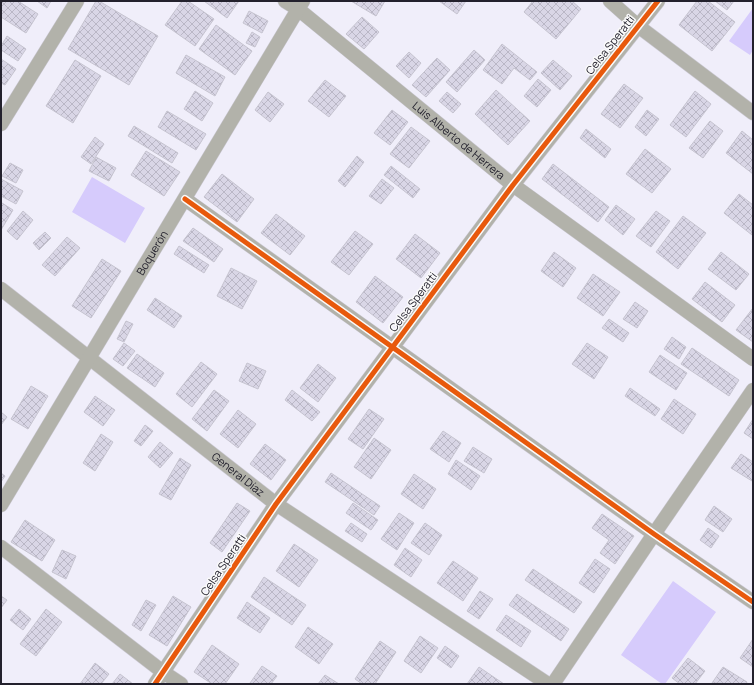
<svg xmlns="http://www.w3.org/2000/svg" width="754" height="685" font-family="Manrope,sans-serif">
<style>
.pitch{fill:#d6cbfc}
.building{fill:url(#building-cross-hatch);stroke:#c6c4d0}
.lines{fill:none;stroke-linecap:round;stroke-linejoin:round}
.minor-casing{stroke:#cccad4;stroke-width:15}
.minor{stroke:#b2b2aa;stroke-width:14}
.cycleway-casing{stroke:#fafafa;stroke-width:8}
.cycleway{stroke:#e8590c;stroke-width:5}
.labels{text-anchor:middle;stroke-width:3;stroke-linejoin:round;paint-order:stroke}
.street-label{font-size:11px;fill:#23212d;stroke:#fafafa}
</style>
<defs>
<pattern id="building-cross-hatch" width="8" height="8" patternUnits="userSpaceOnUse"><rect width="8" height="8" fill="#d9d6e6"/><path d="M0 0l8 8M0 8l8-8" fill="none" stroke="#bab7c6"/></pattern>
</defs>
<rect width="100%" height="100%" fill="#f0eefa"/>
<path class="pitch" d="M753 8V50L750 55 729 41Z
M92 177 145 208 125 243 72 212Z
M673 581 716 612 665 684H662L621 655Z"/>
<path class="building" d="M1 1H18L38 14 26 33 1 17Z
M37 1H51L47 8Z
M96 1H99L158 36 129 85 68 49Z
M182 1H188L214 19 195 46 165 25Z
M204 1H239L227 18Z
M351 1H385L376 16Z
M439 1H466L457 14Z
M533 1H572L581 9 556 39 524 12Z
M697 1H708L735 22 712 51 679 25Z
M715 1H734L727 10Z
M249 11 268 21 262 33 243 23Z
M362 17 379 32 364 49 346 34Z
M216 25 252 51 235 75 199 49Z
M252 32 260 37 255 47 246 43Z
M7 36 26 49 18 61 1 50V46Z
M502 44 537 72 530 80 514 68 502 84 483 70Z
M474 50 485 60 457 92 446 82Z
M409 52 421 63 409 78 396 66Z
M186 55 225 77 215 96 176 73Z
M437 58 450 70 426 97 412 85Z
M1 59 16 69 5 85 1 83Z
M75 60 101 76 73 123 46 106Z
M553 60 572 76 560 90 541 73Z
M538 79 551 90 537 107 524 96Z
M325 80 346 96 329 117 308 101Z
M624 84 643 98 620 128 601 114Z
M496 90 530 121 508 145 475 114Z
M195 91 213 103 202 121 184 109Z
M695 91 711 104 686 137 670 125Z
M268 92 284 104 270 122 255 110Z
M447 92 461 104 453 113 439 101Z
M392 110 408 122 390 145 374 133Z
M647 110 659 119 646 136 635 127Z
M167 111 206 134 196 150 158 127Z
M710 121 723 131 703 158 689 148Z
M134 126 178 153 172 163 128 136Z
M411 127 430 141 409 168 390 154Z
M586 129 611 149 605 158 580 138Z
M742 131 753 140V174L726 153Z
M95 137 104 144 91 164 81 157Z
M645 149 671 169 652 193 626 174Z
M146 151 180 172 164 196 131 175Z
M357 156 364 162 345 187 338 181Z
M96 157 116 168 109 181 89 171Z
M10 163 23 170 16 183 2 176Z
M553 164 609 207 598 222 542 179Z
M391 166 420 189 413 198 384 175Z
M222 174 254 199 237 222 204 197Z
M1 179 23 191 16 204 1 196Z
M382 179 394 188 381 204 369 196Z
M739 194 753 205 752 235 724 213Z
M2 203 13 210 1 230V204Z
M616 205 635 219 623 235 605 220Z
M23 211 33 220 17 240 7 231Z
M656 211 670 221 651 247 636 236Z
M276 214 305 236 290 255 261 233Z
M683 216 706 233 678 269 656 252Z
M193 228 223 249 214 262 183 241Z
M355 231 373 244 349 275 331 262Z
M45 232 51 238 39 250 33 243Z
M415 234 440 253 421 278 396 259Z
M67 237 80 248 55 276 42 265Z
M179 246 209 265 204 273 174 254Z
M554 252 576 268 563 287 541 271Z
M721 252 749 274 736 290 708 269Z
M102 259 121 271 91 318 72 306Z
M231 268 257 281 242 309 217 296Z
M593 274 620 292 603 316 577 298Z
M375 276 403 297 383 323 356 302Z
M705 282 735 305 722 322 692 299Z
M155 298 182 316 174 328 147 310Z
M635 302 648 311 637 328 623 319Z
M753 308V342L736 330Z
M609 319 629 333 623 342 602 328Z
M126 321 133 324 124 342 117 339Z
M672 337 686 347 679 359 664 349Z
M124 343 135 351 123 366 113 359Z
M587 343 608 357 594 379 572 364Z
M692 348 739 380 729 396 681 364Z
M137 354 164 373 155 387 127 368Z
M660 355 687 373 676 390 649 372Z
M201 362 217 374 192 407 176 394Z
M247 363 266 371 258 389 239 381Z
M318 364 336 378 318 402 300 388Z
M31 386 48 396 28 429 11 419Z
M630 388 660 409 655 416 625 396Z
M214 390 229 401 207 431 192 419Z
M292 390 320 412 312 421 285 400Z
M95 396 115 410 103 426 84 412Z
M674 399 696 414 683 434 661 419Z
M369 409 384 419 363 449 348 439Z
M238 410 256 424 238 448 220 434Z
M1 412 7 417 1 425Z
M753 419V439L744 433Z
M145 425 153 431 141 446 134 441Z
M443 431 461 443 449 462 430 449Z
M101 434 113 442 95 471 83 463Z
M374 438 391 450 371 479 354 467Z
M160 442 173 453 160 468 148 457Z
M265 444 286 460 271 480 250 464Z
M473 447 492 459 484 473 464 461Z
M741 454 753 462V479L752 481 731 468Z
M180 458 191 465 171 500 159 494Z
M456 460 480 476 471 490 448 474Z
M1 473 5 476 1 482Z
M331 473 380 506 374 515 325 482Z
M414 474 436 489 423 509 401 494Z
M237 503 250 511 222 552 210 543Z
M353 503 378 520 371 530 346 513Z
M714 506 732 519 723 532 705 520Z
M399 513 414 523 397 550 381 539Z
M602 514 634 536 615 564 600 553 609 540 592 528Z
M25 520 55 540 42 561 11 542Z
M351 523 367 534 362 542 345 531Z
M425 523 442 535 429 555 411 543Z
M708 528 719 536 711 548 700 540Z
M294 544 318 560 299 587 276 571Z
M405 548 422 560 411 577 394 565Z
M62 550 76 556 66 579 52 572Z
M595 559 610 569 594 593 579 583Z
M453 561 478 578 463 601 437 583Z
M533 569 582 602 574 613 525 580Z
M264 577 306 605 292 625 251 597Z
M480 591 493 599 479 619 467 611Z
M517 594 569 629 561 641 509 605Z
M1 596 7 600 1 608Z
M173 596 191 607 167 646 149 635Z
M146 600 156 605 141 631 132 625Z
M247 602 270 618 260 633 237 618Z
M19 609 31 619 23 630 10 620Z
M46 609 62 622 36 656 20 644Z
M506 615 531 631 521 647 496 630Z
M308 627 333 644 319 664 295 647Z
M420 636 438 648 421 673 404 661Z
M753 639V667L740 658Z
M380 641 396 652 375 684H362L355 679Z
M212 645 239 664 225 684H212L194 672Z
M445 646 459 656 451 668 437 658Z
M688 658 705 671 695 684H680L672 678Z
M95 663 109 674 101 684H80Z
M262 666 277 676 271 684H251L250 683Z
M479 667 504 684H467Z
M723 667 747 682 746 684 712 683Z
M120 674 133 684H112Z
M325 675 339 684H318Z"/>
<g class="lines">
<g class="minor-casing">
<g id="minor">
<path id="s1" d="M285 1 298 9 513 185 753 359"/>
<path d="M610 1 638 26 753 113"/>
<path d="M1 124 77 1"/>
<path d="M185 199 654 534 753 602"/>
<path id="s2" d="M1 289 276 504 548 684"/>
<path id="s3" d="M1 505 303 1"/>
<path d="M1 547 163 672 181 684"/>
<path d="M155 684 276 504 513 185 658 1"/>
<path d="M553 684 654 534 753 390"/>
</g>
</g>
<use href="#minor" class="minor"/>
<g class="cycleway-casing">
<path id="cycleway" d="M185 199 654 534 753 602
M155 684 276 504 513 185 658 1"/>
</g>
<use href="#cycleway" class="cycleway"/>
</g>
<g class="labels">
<g class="street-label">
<text transform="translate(610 45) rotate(-52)" y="4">Celsa Speratti</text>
<text dy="4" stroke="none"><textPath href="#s1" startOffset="223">Luis Alberto de Herrera</textPath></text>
<text dy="4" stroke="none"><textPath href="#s3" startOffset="294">Boquerón</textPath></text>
<text transform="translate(413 302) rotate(-53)" y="4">Celsa Speratti</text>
<text dy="4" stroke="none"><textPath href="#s2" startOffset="301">General Díaz</textPath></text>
<text transform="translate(223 565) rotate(-56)" y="4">Celsa Speratti</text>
</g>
</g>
<rect width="754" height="685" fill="none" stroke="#23212d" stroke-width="4"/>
</svg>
